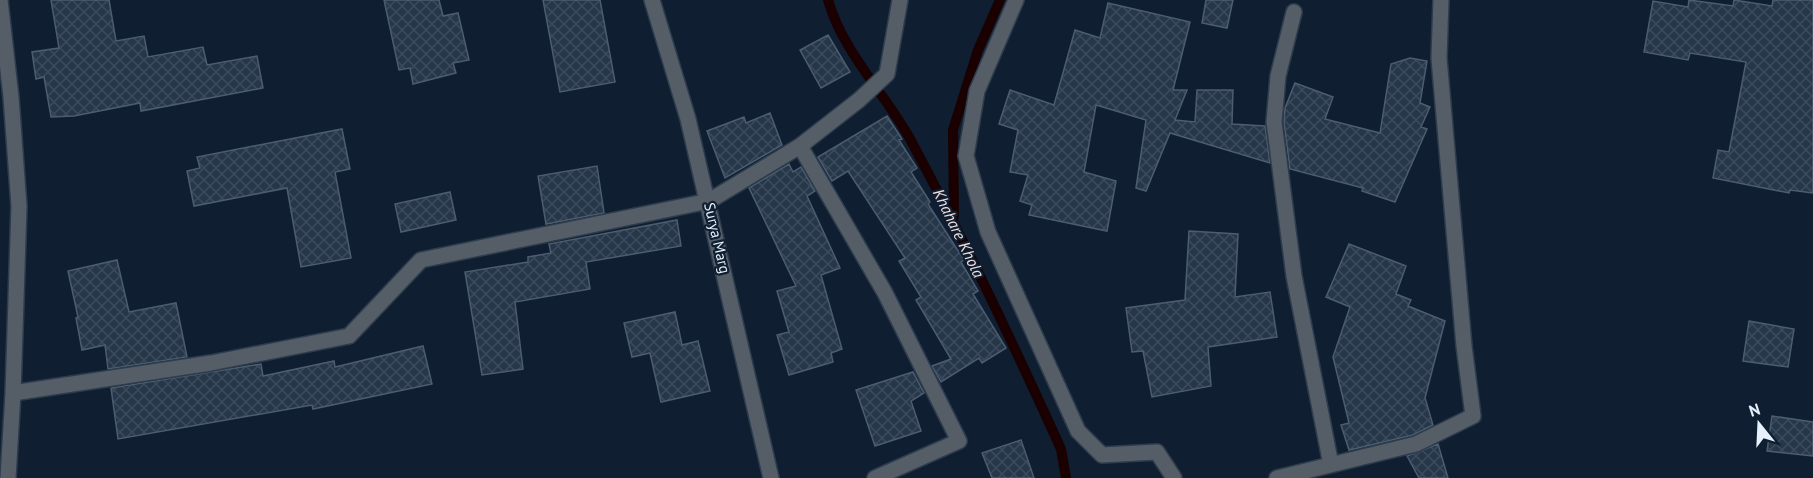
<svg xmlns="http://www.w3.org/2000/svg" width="1813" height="478" font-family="'PT Sans',sans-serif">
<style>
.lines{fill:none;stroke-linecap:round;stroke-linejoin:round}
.stream{stroke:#1a0000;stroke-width:10}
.building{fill:url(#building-cross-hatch);stroke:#4c5d72;stroke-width:1.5}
.street-casing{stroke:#2d3c4d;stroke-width:18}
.street{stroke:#555d67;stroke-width:15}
.labels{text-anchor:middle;stroke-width:4.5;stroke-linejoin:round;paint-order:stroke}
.street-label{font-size:15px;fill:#e7f1fd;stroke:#0f1e30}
.water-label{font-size:16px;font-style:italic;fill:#f3dfde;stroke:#0f1e30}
</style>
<defs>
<pattern id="building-cross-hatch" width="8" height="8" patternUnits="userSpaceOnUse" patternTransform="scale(1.5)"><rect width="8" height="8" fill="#27374a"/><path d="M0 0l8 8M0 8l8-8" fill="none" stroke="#3c4b5c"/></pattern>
</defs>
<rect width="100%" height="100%" fill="#0f1e30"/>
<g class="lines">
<path class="stream" d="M828 0C843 52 883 91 909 137 964 239 1013 343 1061 449L1066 478
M954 216 953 130 978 50 1000 0"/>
</g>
<path class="building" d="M51 0H109L116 41 144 36 148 57 203 47 207 65 257 56 263 88 141 111 140 103 74 116 51 117 44 77 36 79 32 52 59 48Z
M384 0H439L443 16 458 13 469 60 453 63 456 73 413 84 410 68 399 70Z
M543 0H600L615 82 560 92Z
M1206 0H1233L1227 28 1202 23Z
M1689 0 1733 6 1734 0 1772 6 1773 0H1813V193L1790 190 1789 193 1713 178 1718 150 1729 152 1746 62 1690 53 1688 60 1644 52 1653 1 1688 7Z
M1108 3 1190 22 1173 90H1187L1175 120 1195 122 1197 90H1233L1232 124 1265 126 1270 163 1170 133 1146 191 1136 188 1146 120 1096 105 1084 172 1116 181 1107 231 1029 215 1032 205 1020 201 1028 175 1010 172 1018 130 999 124 1010 90 1054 105 1075 30 1100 38Z
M828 35 850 72 821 88 800 50Z
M1410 58 1427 61 1420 103 1430 107 1421 127 1427 129 1395 202 1362 191 1363 188 1290 169 1284 122 1285 108 1295 83 1333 97 1325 119 1380 133 1391 64Z
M770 113 782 145 725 178 707 131 744 117 746 123Z
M887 116 902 139 899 140 917 168 911 172 930 202 928 204 964 260 961 262 978 291 973 294 1006 348 982 363 979 358 941 382 932 366 951 359 916 300 921 297 899 261 905 258 848 171 832 181 818 157Z
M342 129 350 169 335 172 351 258 301 267 287 188 194 206 187 171 200 168 197 157Z
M789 164 793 172 801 167 815 191 807 196 840 268 821 275 842 349 831 353 833 362 789 375 777 335 789 332 777 291 796 286 749 188Z
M597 166 604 213 546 224 538 176Z
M450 192 456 220 401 232 395 204Z
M677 220 681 246 586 262 590 289 515 302 523 369 482 375 465 272 528 262V257L551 253 549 244Z
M1189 231 1238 234 1235 297 1270 292 1277 337 1208 347 1211 386 1152 397 1143 351 1132 352 1126 308 1185 300Z
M1349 244 1406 266 1396 294 1411 300 1408 306 1445 321 1425 398 1433 425 1413 435 1349 450 1341 425 1349 423 1333 357 1350 307 1326 297Z
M117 260 129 312 176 303 187 357 108 369 105 345 82 350 76 318 78 317 68 271Z
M675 312 682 345 698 341 710 391 661 402 650 353 632 357 624 323Z
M1749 321 1794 329 1788 367 1743 361Z
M423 346 432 384 313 409 312 405 118 439 111 388 261 364 263 376 334 361 335 367Z
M913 372 924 393 911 401 921 431 875 446 856 390Z
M1772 416 1813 422V456L1767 451Z
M1021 440 1034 478H992L982 453Z
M1438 444 1448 478H1419L1407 456Z"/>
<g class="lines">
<g class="street-casing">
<path id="street" d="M0 0 11 97 19 206 13 393 8 478
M652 0 688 119 771 478
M1016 0 977 91 966 156 988 232 1078 431 1102 455 1157 452 1174 478
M1294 12 1278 76 1274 122 1294 276 1331 465
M800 146 885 293 959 441 875 478
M13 393 211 363 349 336 421 260 709 201 800 146 859 100 887 74 900 0
M1277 478 1416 444 1473 416 1464 346 1439 58 1441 0"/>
</g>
<use href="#street" class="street"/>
</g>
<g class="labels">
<g class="street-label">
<text transform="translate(717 238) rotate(77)" y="5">Surya Marg</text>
</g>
<g class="water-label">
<text transform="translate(959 233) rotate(64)" y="6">Khahare Khola</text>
</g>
</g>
<g transform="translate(1759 424) rotate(342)" stroke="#0f1e30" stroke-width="4.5" paint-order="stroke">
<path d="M0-4.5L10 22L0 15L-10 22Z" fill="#e7f1fd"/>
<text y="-9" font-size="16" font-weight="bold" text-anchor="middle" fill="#e7f1fd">N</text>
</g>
</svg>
